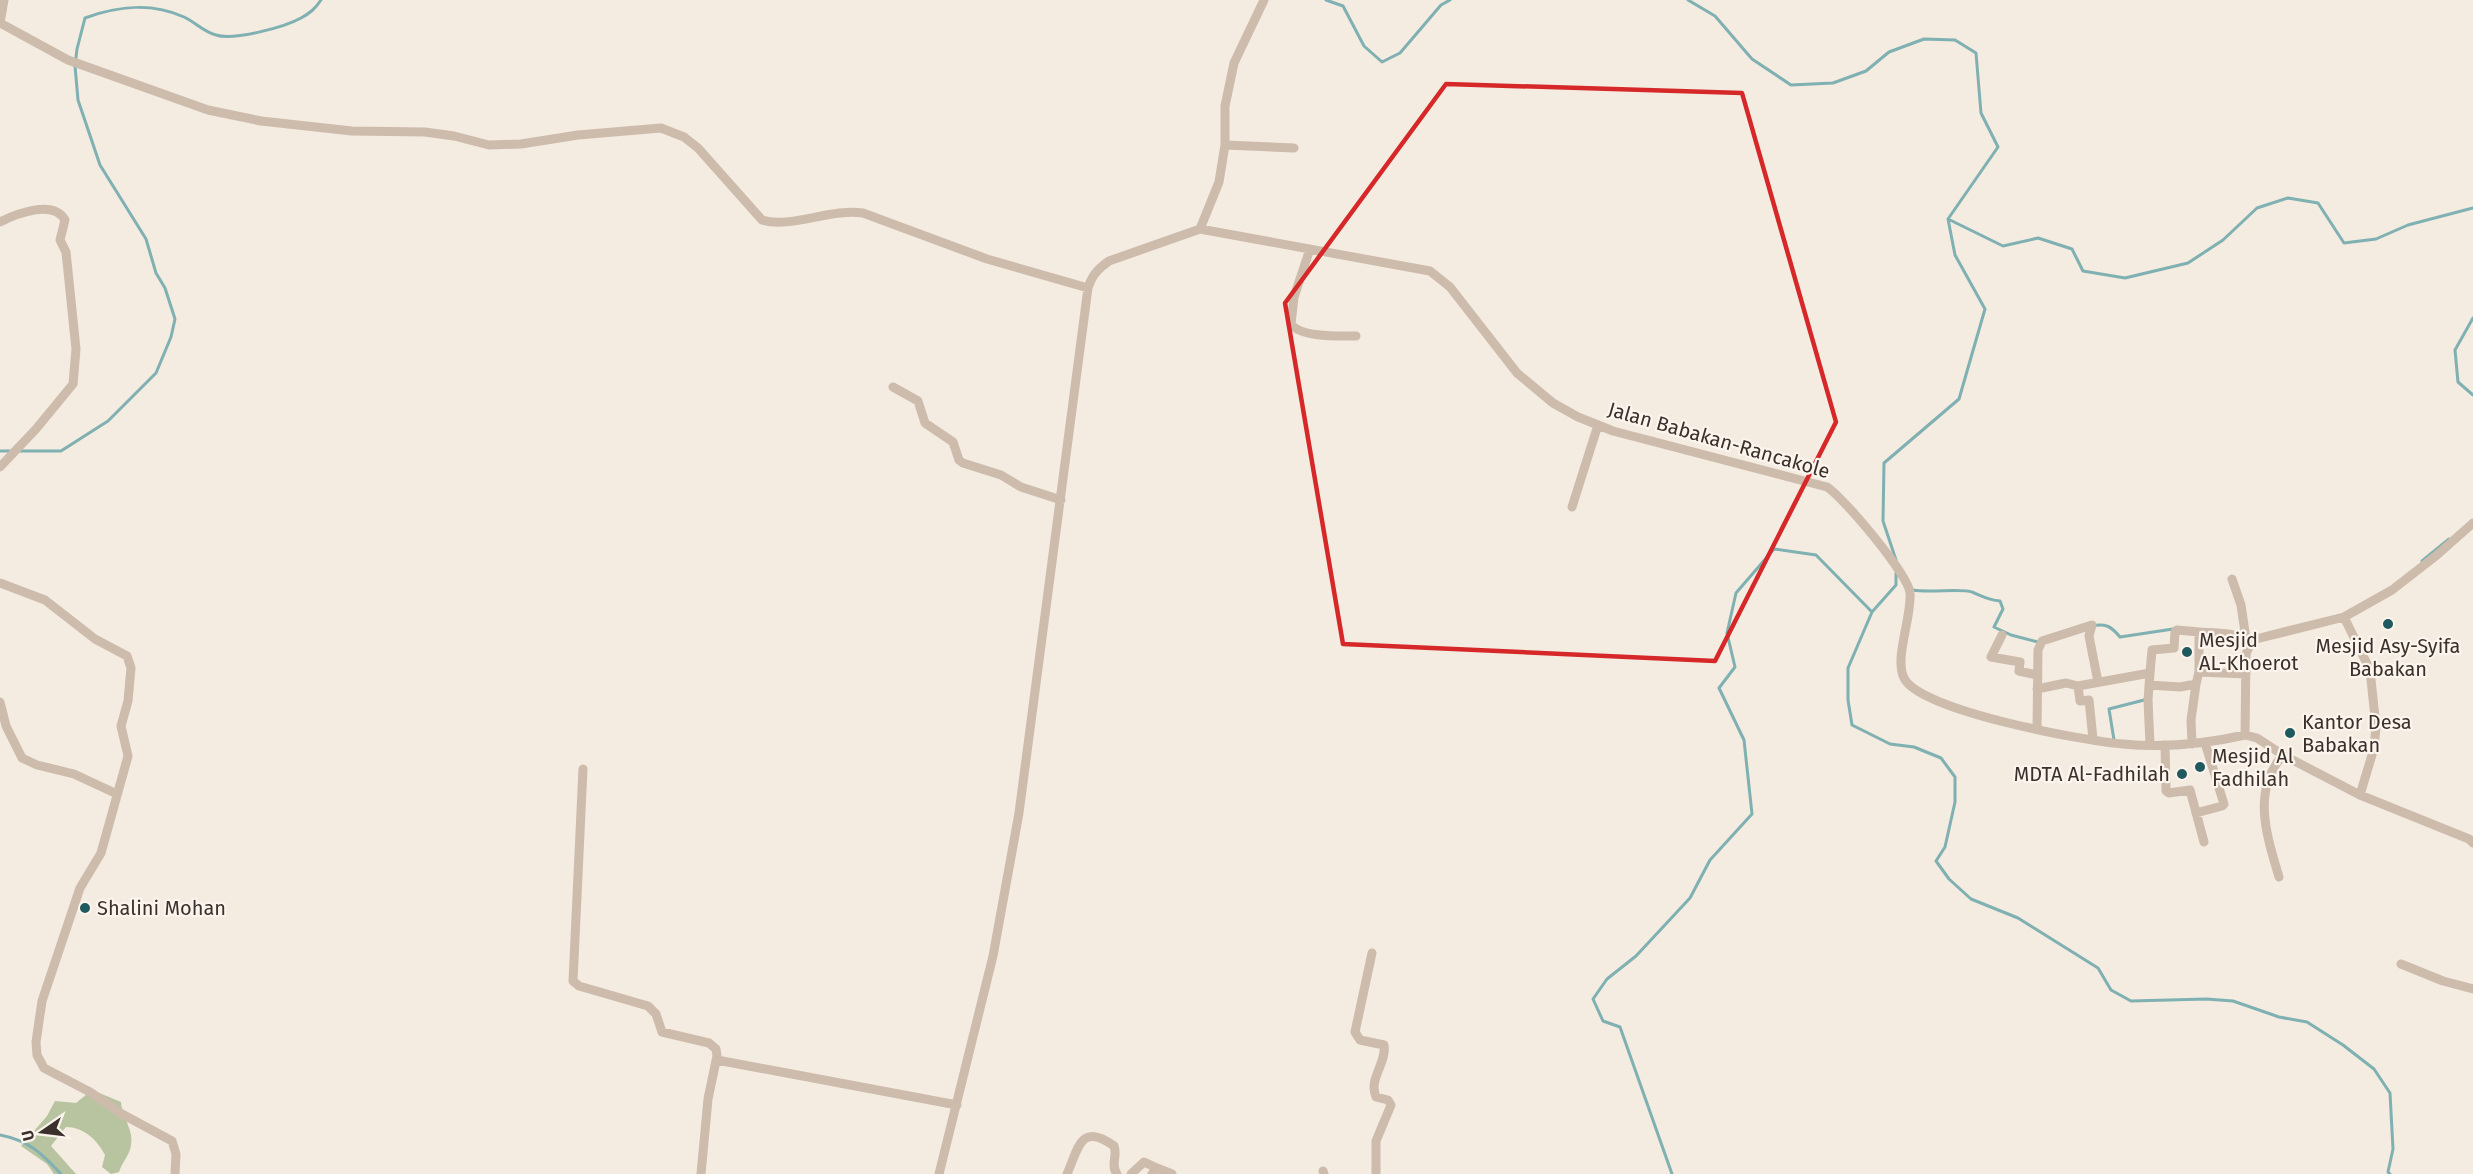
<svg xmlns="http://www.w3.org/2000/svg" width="2473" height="1174" font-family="'Fira Sans',sans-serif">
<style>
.green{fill:#b8c4a0}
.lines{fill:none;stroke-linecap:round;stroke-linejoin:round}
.stream{stroke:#7fb0b2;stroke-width:3}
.minor{stroke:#cdbbac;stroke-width:9}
.marked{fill:none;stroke:#d62828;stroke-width:4.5;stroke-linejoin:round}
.poi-dot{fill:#1f5a5e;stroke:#fbf5ee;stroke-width:2}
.labels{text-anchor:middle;stroke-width:4.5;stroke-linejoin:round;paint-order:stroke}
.street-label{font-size:20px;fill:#3b302b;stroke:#fbf5ee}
.poi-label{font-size:20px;fill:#3b302b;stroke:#fbf5ee;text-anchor:start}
</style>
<rect width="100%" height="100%" fill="#f4ebe1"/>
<path class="green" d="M92 1090 121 1102C122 1117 134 1130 131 1145 130 1155 122 1162 119 1172L111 1174 102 1167 105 1155C97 1139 83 1127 66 1127L51 1146 76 1174H54L47 1164 21 1146 47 1116 55 1101 76 1103Z"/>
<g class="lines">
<path class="stream" d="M1326 0 1343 6 1364 46 1382 62 1400 53 1441 5 1450 0
M1688 0 1715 16 1752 59 1791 85 1833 83 1866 71 1889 52 1924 39 1955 40 1976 53 1981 113 1998 147 1948 219 1955 255 1985 309 1959 399 1884 463 1883 521 1896 560
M1948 219 2003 246 2038 238 2072 249 2083 271 2125 278 2188 263 2223 240 2257 208 2288 198 2318 203 2344 243 2376 239 2408 225 2473 208
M2473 318 2455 350 2458 382 2473 395
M0 451H10
M20 451H61L108 421 156 373 171 337 175 319 165 288 156 273 146 239 100 165 78 100 75 66 77 49 85 18C118 6 151 2 184 17 195 22 204 32 216 35 233 41 285 27 301 18 310 13 315 9 321 0
M2422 561 2449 539
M1896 573V585L1872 612 1848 668V700L1852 725 1890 744 1914 747 1941 758 1955 777V802L1945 847 1936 861 1949 879 1971 899 2018 918 2098 968 2111 990 2131 1001 2206 999 2233 1001 2279 1017 2307 1022 2343 1045 2374 1069 2390 1093 2393 1149 2388 1172 2390 1174
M1913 590C1929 593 1963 588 1972 592 1982 596 1988 600 2000 601L2003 609 1994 627 2011 635 2038 642
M2092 626C2105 623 2111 626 2120 637L2173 629
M2114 740 2109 709 2148 699
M0 1135C30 1141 41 1153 61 1174
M1672 1174 1620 1027 1603 1021 1593 999 1607 979 1636 956 1690 898 1710 860 1752 814 1744 740 1719 688 1735 667 1727 633 1736 593 1774 549 1816 555 1872 612"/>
<path class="minor" d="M0 23 68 60 208 110 261 121 352 131 425 132 454 136 489 145 521 144 578 135 661 128 684 137 698 148 762 220C789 229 832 208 863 213L987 259 1088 288
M0 23 4 0
M1225 145 1294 148
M0 222C16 214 53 199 65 220L60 240 66 252 76 349 73 384 36 429 0 467
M1200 229 1430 271 1450 287 1517 373 1553 403 1578 417 1613 431 1827 487C1843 497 1909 575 1910 593 1912 617 1894 658 1904 678 1920 711 2085 741 2123 744 2164 748 2205 744 2245 735L2257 738 2283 755 2360 795 2469 839 2473 843
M1310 249 1294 297 1291 324C1301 338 1340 336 1356 336
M893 387 918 401 925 423 953 442 959 460 963 463 1001 475 1021 487 1061 500
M1572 507 1598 425
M2232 579 2241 605 2246 639
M0 583 45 600 95 639 127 656 131 668 128 701 121 726 128 756 101 853 80 888 42 1001 36 1042 37 1055 44 1068 90 1092 122 1114 172 1141 176 1154 175 1174
M2344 617 2370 670 2376 727 2374 748 2360 795
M2199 632C2215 633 2237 632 2249 642
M2002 635 1991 657 2020 662 2019 671 2037 675
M2199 672 2246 674
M2149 685 2180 687 2196 684 2199 672V632L2177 630 2175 632 2174 648 2152 650 2150 673
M2078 686 2150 673 2148 700 2150 744
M2037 689 2066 683 2078 686 2080 701 2089 700 2093 739
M0 702 6 726 22 758 37 765 74 774 117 794
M2037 729 2038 650 2042 641 2092 625 2089 636 2098 682
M2245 735 2246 654 2252 640 2344 617 2392 590 2437 555 2473 523
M2192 744 2191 720 2196 684
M2165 745 2166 791 2169 793 2190 790 2204 842
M583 769 573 981 579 986 648 1006 656 1014 662 1032 709 1043 716 1049 717 1056 708 1099 701 1174
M2196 813 2222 806 2224 804 2205 743
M2279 877C2267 836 2251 791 2283 755
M1372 953 1355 1032 1360 1040 1384 1045C1387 1063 1368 1079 1376 1097L1388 1100 1391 1105 1376 1141V1174
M2401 964 2443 981 2473 989
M717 1060 957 1105
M1323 1171 1324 1174
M939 1174 993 956 1019 813 1088 288C1092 275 1098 269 1109 261L1200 229 1219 182 1225 145V106L1234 63 1264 0
M1067 1174C1078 1150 1080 1121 1114 1146 1118 1156 1110 1165 1117 1174
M1131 1174 1144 1162 1157 1168
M1152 1174 1157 1168 1172 1174"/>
</g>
<path class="marked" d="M1446 84 1742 93 1836 422 1715 661 1343 644 1285 303Z"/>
<g class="poi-dot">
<circle cx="2388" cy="624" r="6"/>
<circle cx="2187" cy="652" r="6"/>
<circle cx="2290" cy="733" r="6"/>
<circle cx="2200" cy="767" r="6"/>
<circle cx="2182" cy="774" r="6"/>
<circle cx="85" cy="908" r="6"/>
</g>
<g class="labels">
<g class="street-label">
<text transform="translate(1719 440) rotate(16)" y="7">Jalan Babakan-Rancakole</text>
</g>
<g class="poi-label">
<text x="2199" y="647">Mesjid<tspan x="2199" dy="23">AL-Khoerot</tspan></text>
<text x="2388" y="653" text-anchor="middle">Mesjid Asy-Syifa<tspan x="2388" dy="23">Babakan</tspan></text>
<text x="2302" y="729">Kantor Desa<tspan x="2302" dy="23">Babakan</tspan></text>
<text x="2212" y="763">Mesjid Al<tspan x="2212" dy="23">Fadhilah</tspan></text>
<text x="2170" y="781" text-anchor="end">MDTA Al-Fadhilah</text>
<text x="97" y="915">Shalini Mohan</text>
</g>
</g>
<g transform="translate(42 1132) rotate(256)" stroke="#fbf5ee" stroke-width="4.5" paint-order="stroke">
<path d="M0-4.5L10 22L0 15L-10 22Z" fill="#3b302b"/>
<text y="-9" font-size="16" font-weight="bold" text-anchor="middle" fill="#3b302b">U</text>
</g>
</svg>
